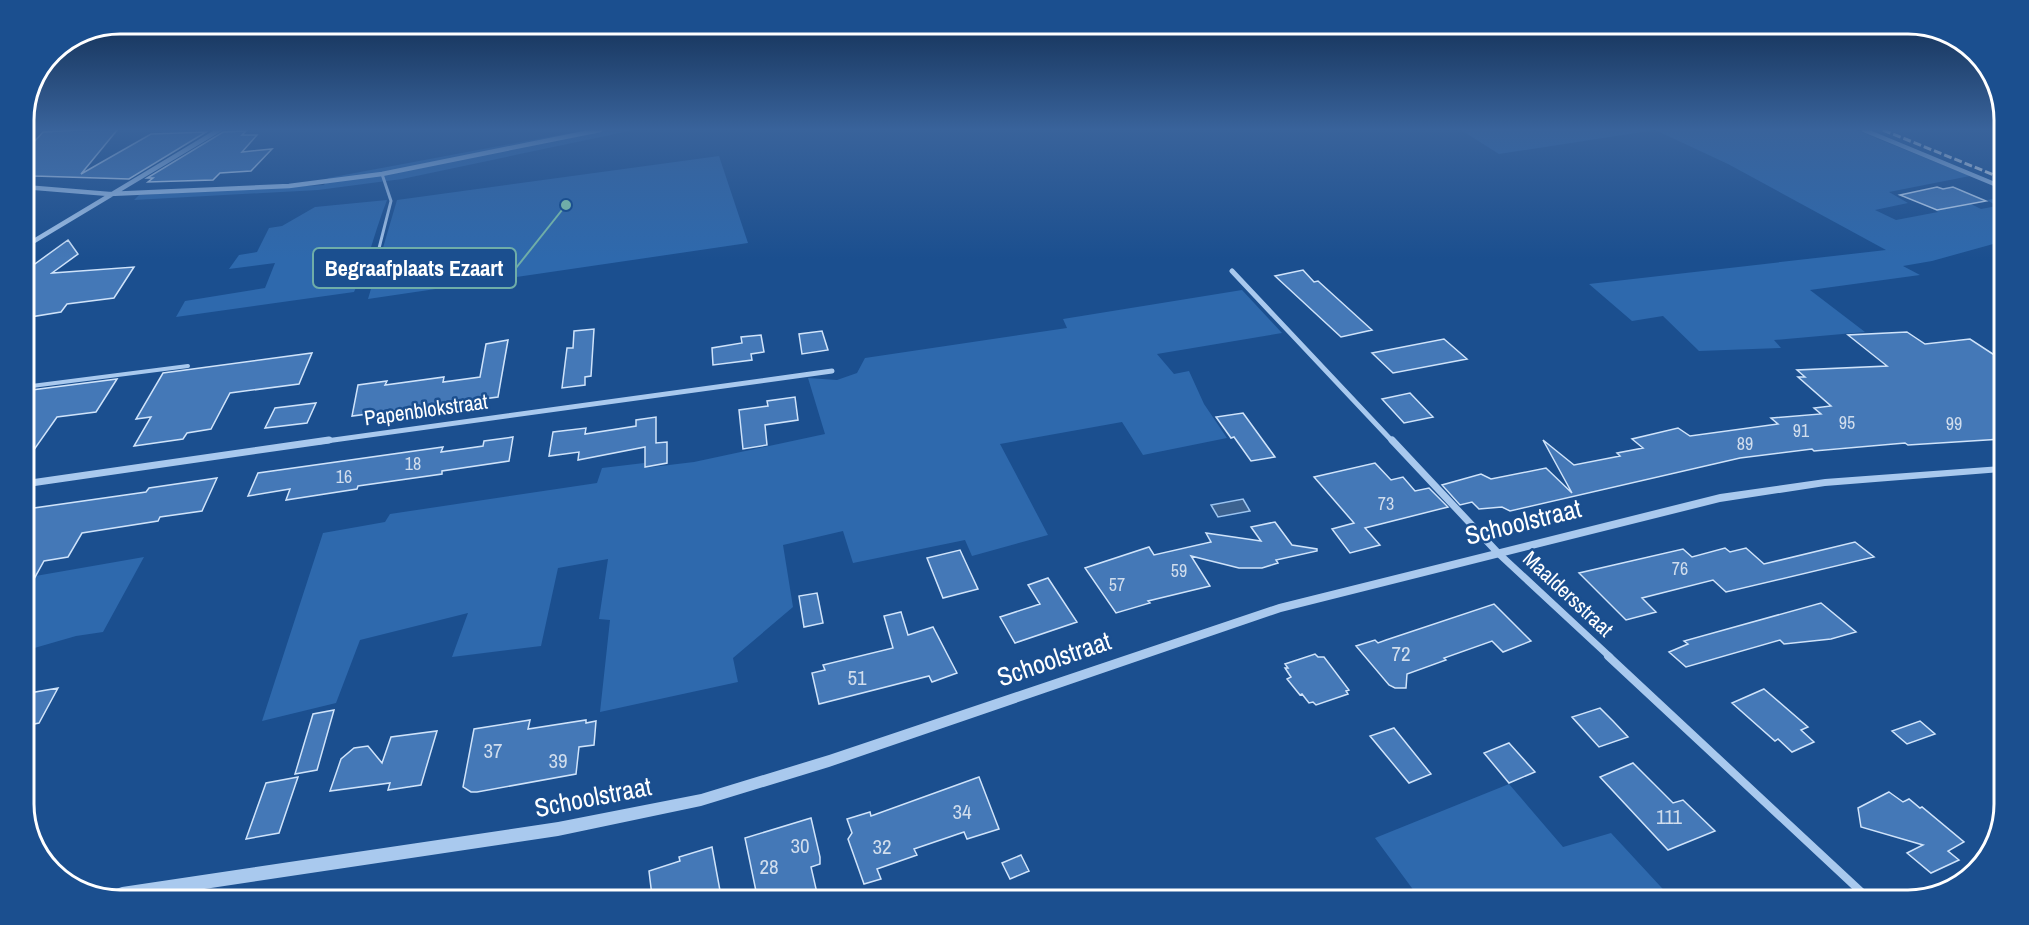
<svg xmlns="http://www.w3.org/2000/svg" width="2029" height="925" font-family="'Archivo Narrow',sans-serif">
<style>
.green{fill:#2e69ad}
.water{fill:#3c6290;stroke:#9cc4f0;stroke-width:1.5}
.building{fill:#4478b7;stroke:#cfe3fa;stroke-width:1.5}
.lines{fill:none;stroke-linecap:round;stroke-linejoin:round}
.service-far1{stroke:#a9c9ee;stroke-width:3}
.service{stroke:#a9c9ee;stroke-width:4}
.minor-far3{stroke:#a9c9ee;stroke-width:4.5}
.minor-far2{stroke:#a9c9ee;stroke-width:5}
.minor-far1{stroke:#a9c9ee;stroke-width:7}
.minor{stroke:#a9c9ee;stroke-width:8}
.tertiary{fill:#a9c9ee;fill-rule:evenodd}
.rail{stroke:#fff;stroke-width:3;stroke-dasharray:8 3;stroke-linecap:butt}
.labels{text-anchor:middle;stroke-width:5;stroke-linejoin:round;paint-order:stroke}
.number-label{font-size:18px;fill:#d0dded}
.street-label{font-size:21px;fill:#fff;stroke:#1b4f8f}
.near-number-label{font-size:21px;fill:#d0dded}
.near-street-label{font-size:26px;fill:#fff;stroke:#1b4f8f}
.rim{fill:none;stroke:#fff;stroke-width:3}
.leader{fill:none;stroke:#6fada8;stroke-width:2}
.callout-dot{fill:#6fada8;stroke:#1b4f8f;stroke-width:2}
.callout{fill:#1b4f8f;stroke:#6fada8;stroke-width:2}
.callout-label{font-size:22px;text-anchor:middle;font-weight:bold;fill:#fff}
</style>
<rect width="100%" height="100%" fill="#1b4f8f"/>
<path class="green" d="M585 130H634L402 179 318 190 134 200 139 195 324 185 328 178Z
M1461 130H1856L1970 176 1889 192 1908 203 1875 210 1896 220 1938 212 1935 210 1969 203 1981 209 1997 206 1987 200 2004 197V241L1932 261 1903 266 1920 275 1810 290 1865 332 1774 340 1781 348 1699 351 1663 316 1632 321 1589 284 1886 250 1728 164 1655 130 1499 154Z
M719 156 748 243 368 299 397 200Z
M387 200C375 230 368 263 354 292L176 317 185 301 265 288 275 263 229 269 239 255 257 252 269 228 282 226 315 207Z
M1242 290 1282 333 1157 354 1174 374 1189 371 1204 404 1227 438 1143 455 1122 422 1000 444 1048 535 972 556 965 540 853 563 843 531 783 545 793 607 733 658 738 682 600 712 610 620 599 619 608 559 558 568 541 646 452 657 468 613 360 640 336 703 262 721 323 533 385 522 390 514 597 483 602 468 644 463V468L694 462 825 434 808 378 837 380 857 373 865 358 1067 328 1063 319Z
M144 557 103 632 76 636 24 651V578Z
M1509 784 1563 847 1611 833 1673 900 1420 899 1375 838Z"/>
<path class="water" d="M1243 499 1250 511 1218 517 1211 505Z"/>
<path class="building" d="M97 129H118L81 174 151 134 206 132 129 179 34 176 24 170V153L43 132Z
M246 131 242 135H257L242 152 272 149 251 171 220 173 213 180 148 182 153 178H147L223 132Z
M1937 187 1943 189 1953 187 1986 201 1937 210 1900 195Z
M68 240 78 254 52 273 134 267 114 298 67 304 61 312 24 318V266H32Z
M1303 270 1314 282 1318 281 1372 330 1341 337 1275 276Z
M594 329 591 376 585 377V385L562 388 567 348H573L574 331Z
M822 331 828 350 802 354 799 334Z
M1907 332 1925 344 1970 339 2002 360V439L1908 445 1905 443 1814 451 1812 449 1740 458 1510 511 1502 507 1479 509 1472 502 1460 505 1442 485 1481 474 1491 479 1546 468 1572 493 1543 440 1574 465 1620 456 1617 453 1643 448 1632 439 1678 428 1690 436 1778 424 1771 418 1821 414 1814 408 1831 406 1798 377H1805L1797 370 1887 366 1848 335Z
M761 335 764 352 751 354 752 360 713 365 712 348 742 343 741 337Z
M1444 339 1467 359 1393 373 1372 353Z
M508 340 498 397 352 416 358 385 387 381 385 385 444 377 443 382 480 377 486 344Z
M312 353 299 384 230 393 211 429 187 433 183 439 134 446 151 417 136 419 163 373Z
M117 379 96 412 57 417 24 464V391Z
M1410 393 1433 417 1404 423 1382 399Z
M795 397 798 420 765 425 767 445 743 449 739 410 768 406 767 401Z
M316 403 307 423 265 428 275 408Z
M1243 413 1275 457 1251 461 1234 437 1231 438 1216 417Z
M656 417V443L667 442V463L645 467V447L578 460 579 452 549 456 553 432 586 428 585 434 636 426V420Z
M513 437 509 461 442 471V474L358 486 357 489 286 500 290 489 248 496 258 473 443 447 441 452 483 446 484 441Z
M1375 463 1391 480 1403 477 1415 491 1429 488 1448 507 1365 528 1380 545 1350 553 1332 529 1354 523 1314 477Z
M217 478 202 511 160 517 158 521 82 533 68 557 44 561 24 597V523L34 508 146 492 149 488Z
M1275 522 1292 545 1317 549V551L1276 560 1278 563 1262 568H1239L1191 556 1210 586 1148 601 1150 603 1116 613 1085 568 1149 547 1154 555 1211 542 1206 533 1261 541 1251 527Z
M1855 542 1874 557 1726 592 1713 580 1642 598 1656 612 1626 620 1579 573 1683 549 1692 557 1725 548 1730 552 1746 548 1764 564Z
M960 550 978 589 943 598 927 558Z
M1048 578 1077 622 1015 643 1000 617 1040 604 1028 585Z
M817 593 823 623 804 627 799 596Z
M1821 603 1856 632 1831 639 1784 644 1780 640 1686 667 1669 652 1688 644 1684 641Z
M1494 604 1531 641 1503 652 1492 641 1444 658 1446 660 1407 674 1406 688H1395L1389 685 1356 646 1375 640 1378 643 1386 640Z
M901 612 908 635 933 627 957 673 932 682 929 676 819 704 812 673 825 670 823 665 893 648 884 616Z
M1315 654 1318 657H1324L1349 690 1346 691 1348 694 1316 705 1313 702 1309 703 1302 694 1300 695 1287 679 1291 677 1285 668H1288L1285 664Z
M58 688 39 723 24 726V694Z
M1764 689 1808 727 1801 730 1814 742 1792 752 1778 739 1775 741 1732 703Z
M1600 708 1613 721 1628 737 1599 747 1572 717Z
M334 710 317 770 295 774 313 714Z
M530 720 528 729 586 720V723L596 721 594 745 579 747 576 774 477 792H471L463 787 474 729Z
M1920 721 1935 734 1907 744 1892 731Z
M1394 728 1431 774 1409 783 1370 736Z
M437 731 421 785 388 790 390 783 330 791 341 759 354 748 368 746 382 763 391 737Z
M1509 743 1535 772 1509 783 1484 753Z
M1633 763 1673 803 1683 800 1715 831 1668 850 1600 777Z
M298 777 279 833 246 839 266 783Z
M979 777 999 829 967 839 964 832 914 849 917 855 877 869 881 879 864 884 848 839 852 833 847 819 870 812 871 816Z
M1889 792 1903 802 1909 799 1920 808 1922 807 1964 842 1948 851 1959 860 1931 873 1907 853 1923 845 1861 827 1858 808Z
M811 818 820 857V864L811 867 817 893 807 897 757 896 745 838Z
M712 847 721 896H652L649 871 680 861 679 857Z
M1021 855 1029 871 1010 879 1002 863Z"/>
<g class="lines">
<path class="service-far1" d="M376 260 391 201 382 174"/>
<path class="service" d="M24 387 188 366"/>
<path class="minor-far3" d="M1864 130 2004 188
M24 187 109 194 289 186 382 174 600 130
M24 247 219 130"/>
<path class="minor-far2" d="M1232 271 1393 442
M319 442 832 371"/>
<path class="minor-far1" d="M1392 440 1498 553 1610 657
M24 484 329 440"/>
<path class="minor" d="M1608 656 1871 901"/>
<path class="tertiary" d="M2001 466V472L1825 486 1720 502 1281 612 829 767 701 806 558 836 171 894H114L116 889 122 887 558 822 701 794 829 755 1279 604 1720 494 1825 479Z"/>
<path class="rail" d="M1883 130 2004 179"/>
</g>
<linearGradient id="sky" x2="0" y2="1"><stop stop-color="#0f2b4f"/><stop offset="0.5" stop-color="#39639b"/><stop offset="1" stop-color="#39639b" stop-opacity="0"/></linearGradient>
<rect width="2029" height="259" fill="url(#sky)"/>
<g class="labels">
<g class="number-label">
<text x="1847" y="429">95</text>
<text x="1954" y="430">99</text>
<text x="1801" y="437">91</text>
<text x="1745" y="450">89</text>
<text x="413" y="470">18</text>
<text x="344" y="483">16</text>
<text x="1386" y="510">73</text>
<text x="1680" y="575">76</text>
<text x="1179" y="577">59</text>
<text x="1117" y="591">57</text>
</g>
<g class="street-label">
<text transform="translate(426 410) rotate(-8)" y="7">Papenblokstraat</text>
<text transform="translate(1568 594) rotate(43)" y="7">Maaldersstraat</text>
</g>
<g class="near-number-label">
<text x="1401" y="661">72</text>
<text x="857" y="685">51</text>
<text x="493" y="758">37</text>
<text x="558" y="768">39</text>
<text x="962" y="819">34</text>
<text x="1669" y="824">111</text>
<text x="800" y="853">30</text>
<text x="882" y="854">32</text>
<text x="769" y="874">28</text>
</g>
<g class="near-street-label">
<text transform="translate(1523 522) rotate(-14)" y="9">Schoolstraat</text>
<text transform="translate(1054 659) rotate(-19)" y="9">Schoolstraat</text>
<text transform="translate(593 797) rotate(-11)" y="9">Schoolstraat</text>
</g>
</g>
<path d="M0 0H2029V925H0ZM120 34H1908A86 86 0 0 1 1994 120V804A86 86 0 0 1 1908 890H120A86 86 0 0 1 34 804V120A86 86 0 0 1 120 34Z" fill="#1b4f8f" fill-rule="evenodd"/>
<path class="rim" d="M120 34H1908A86 86 0 0 1 1994 120V804A86 86 0 0 1 1908 890H120A86 86 0 0 1 34 804V120A86 86 0 0 1 120 34Z"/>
<path class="leader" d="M566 205L516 268"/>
<circle class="callout-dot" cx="566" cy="205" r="6"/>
<rect class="callout" x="313" y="248" width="203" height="40" rx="6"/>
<g class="callout-label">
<text x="414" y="276">Begraafplaats Ezaart</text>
</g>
</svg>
